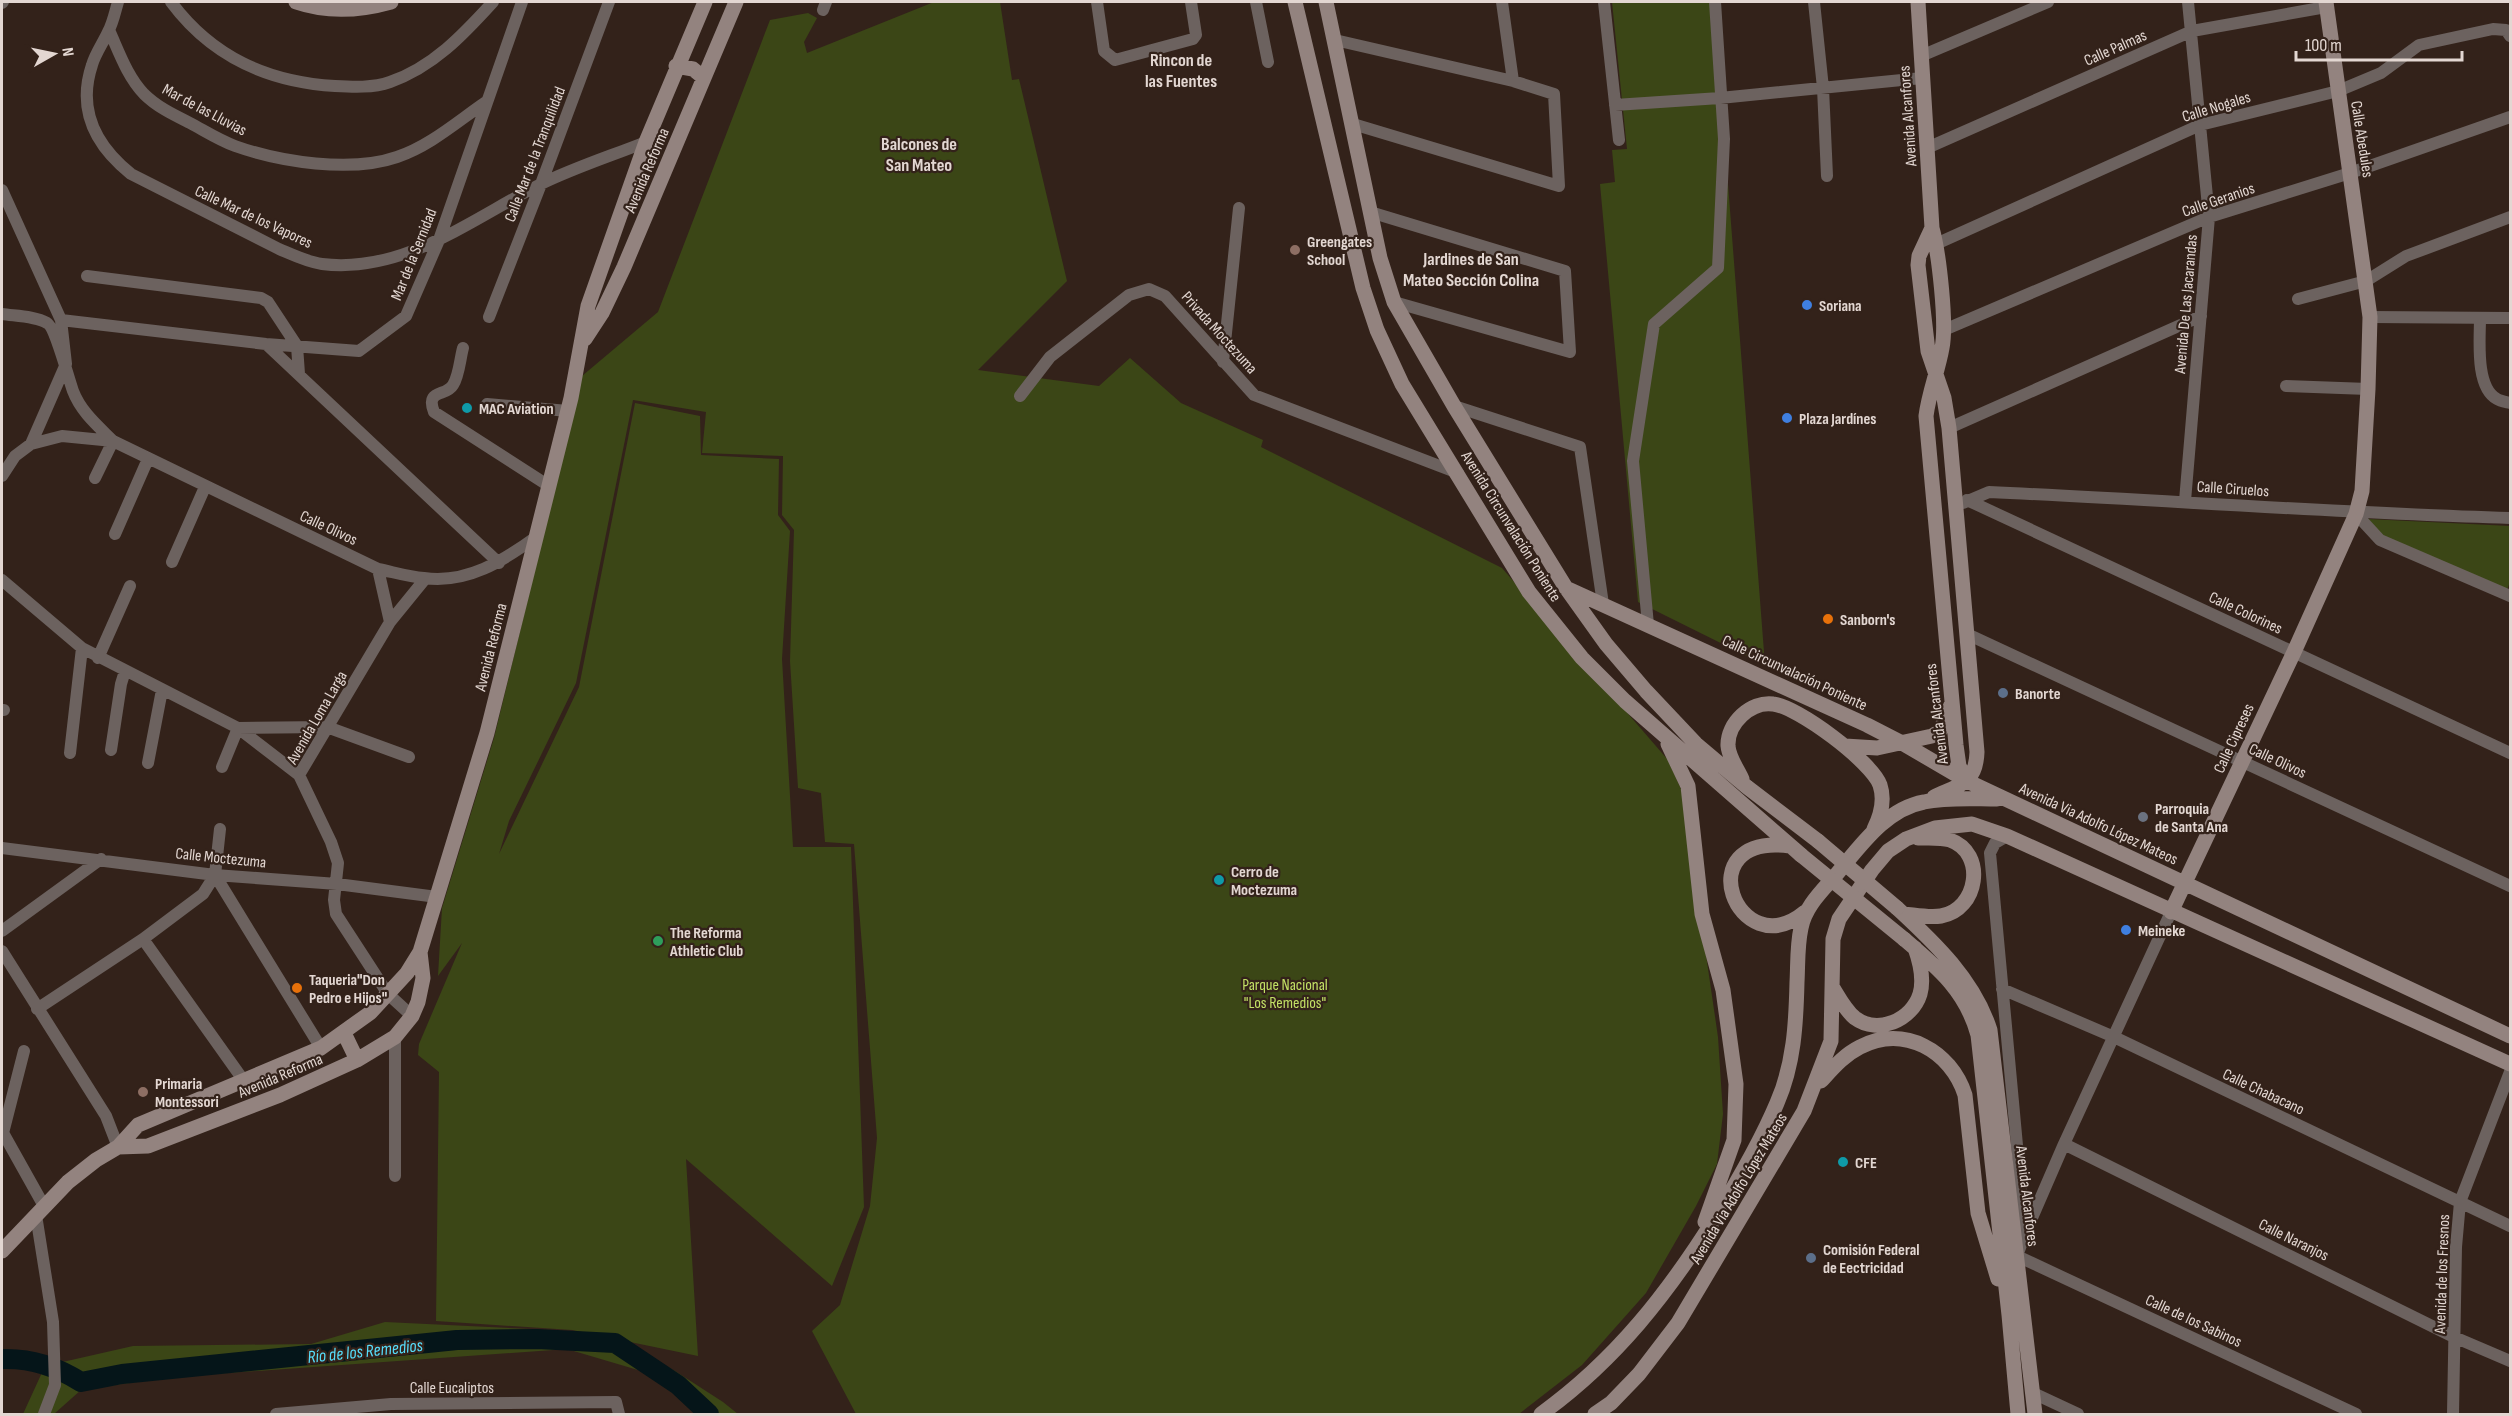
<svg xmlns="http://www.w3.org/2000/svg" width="2512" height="1416" font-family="'Sofia Sans Condensed',sans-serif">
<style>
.green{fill:#3b4616}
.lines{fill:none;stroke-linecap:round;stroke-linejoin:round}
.river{stroke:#051519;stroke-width:20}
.street{stroke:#6c625f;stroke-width:12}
.secondary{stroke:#93837f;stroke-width:15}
.secondary-bridge{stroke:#93837f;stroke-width:15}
.education-dot{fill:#8d6e63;stroke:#33221a;stroke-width:2}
.shop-dot{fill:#3f7fe0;stroke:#33221a;stroke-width:2}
.culture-dot{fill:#0f9aa8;stroke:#33221a;stroke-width:2}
.food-dot{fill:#e8710a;stroke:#33221a;stroke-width:2}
.service-dot{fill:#5c6f8a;stroke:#33221a;stroke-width:2}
.worship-dot{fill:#6b7280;stroke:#33221a;stroke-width:2}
.leisure-dot{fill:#2e9e5b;stroke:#33221a;stroke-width:2}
.labels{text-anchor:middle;stroke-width:4.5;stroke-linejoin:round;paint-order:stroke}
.street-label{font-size:16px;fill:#e3d7d2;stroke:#33221a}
.poi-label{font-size:16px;font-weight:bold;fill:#e3d7d2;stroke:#33221a;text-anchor:start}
.park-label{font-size:16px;fill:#c2e065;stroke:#33221a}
.neighbourhood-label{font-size:18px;font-weight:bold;fill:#e3d7d2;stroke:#33221a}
.water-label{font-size:18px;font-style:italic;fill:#56ddfb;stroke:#33221a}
</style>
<rect width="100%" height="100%" fill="#33221a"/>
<path class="green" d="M934 2H1000L1012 80 1019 79 1067 281 978 370 1099 386 1130 358 1181 403 1263 440 1261 447 1502 568 1668 760 1682 791 1718 1037 1723 1114 1717 1164 1696 1206 1646 1293 1582 1365 1519 1414H856L812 1331 840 1305 870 1206 877 1138 854 844 825 842 821 793 798 788 790 661 794 530 782 515 783 456 702 453 706 412 633 400 576 683 509 821 499 854 579 687 635 403 700 416 701 455 779 459 778 515 790 531 782 659 793 847H851L864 1207 832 1286 686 1159 698 1356 572 1330 436 1321 439 1072 418 1055 419 1044 462 943 438 976 442 908 494 738 582 376 658 312 770 20 808 13 817 18 804 42 807 53Z
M1612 2H1714L1765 665 1638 602 1600 184 1615 182 1612 150 1627 149Z
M2368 519 2510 526V582L2507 590 2383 537Z
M385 1322 529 1329 624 1342 675 1371 723 1402 738 1414H699L648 1373 567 1349 171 1377 81 1390 54 1414H23L45 1366 133 1346 311 1344Z"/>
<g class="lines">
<path class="river" d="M2 1359C30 1358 56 1366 81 1382L122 1374 457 1340 537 1339 615 1343 678 1385 709 1414"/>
<path class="street" d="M118 2C115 12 113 23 108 32 103 43 95 54 92 65 77 110 96 146 131 174L279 249C293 255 307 262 322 264 403 274 472 219 539 185 573 168 611 156 646 142
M171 2C212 57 267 82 335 86 353 87 373 88 390 82 433 67 463 35 493 2
M1097 2 1104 51 1115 60 1193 39 1196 35 1191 2
M1256 2 1268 62
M1502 2 1513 81
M1604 2 1619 140
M1814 2 1823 88 1827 176
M2 3 3 2
M823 10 826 2
M109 30C119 52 127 76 144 94 157 107 174 115 190 123 205 131 219 140 235 146 280 162 351 173 397 157 430 146 458 121 486 102
M1335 40 1513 81 1554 94 1559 186 1353 124
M1921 56 2048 2
M1615 105 1720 98 1922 78
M1927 148 2192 31 2326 7
M2 190 61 320 66 364 31 444 15 456 2 476
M1370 212 1565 271 1570 352 1394 302
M1929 244H1936L2200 125 2338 91 2381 73 2419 45 2493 29 2506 30 2510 36
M87 276 261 298 268 302 297 346 299 374
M2298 299 2366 281 2406 256 2510 217
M2 314C15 316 35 316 47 323 55 327 69 380 73 391 81 412 98 426 113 441L378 569C393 572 409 577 424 578 467 584 503 561 536 537
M489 317 541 184 609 2
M2370 317 2510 318
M2480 318C2480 339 2475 387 2497 399 2500 401 2506 402 2510 403
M61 320 266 344 359 351 406 316 439 240 522 2
M1944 330 2209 217 2350 173 2510 117
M266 344 499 563
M463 348C460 359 459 376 453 385 446 397 425 389 434 412L549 486
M1223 362 1239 208
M2286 386 2368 389
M1020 396 1050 357 1129 295 1149 289 1165 296 1254 395 1458 473
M487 404 568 411
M1454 406 1580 447 1603 604
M1949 428 2201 316
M31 444 62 436 113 441
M95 478 113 441
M1967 500 2510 753
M2185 501 2209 217 2188 2
M1963 503 1989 492C2163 500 2336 513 2510 518
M2356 514 2380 540 2510 596
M115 534 148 459
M172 562 205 487
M378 569 390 622
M2 580 82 648 238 728 299 775 331 842 338 863 334 900 336 914 388 994 412 1016
M1648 625 1633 461 1654 324 1718 268 1724 139 1715 2
M1967 634 2510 886
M98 658 130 586
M2 710H4
M111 750 121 684 125 671
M70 753 82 648
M148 763 162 690
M222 767 238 728 327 727 409 757
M299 775 390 622 425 579
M2007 836 1995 843 1990 853 2025 1232
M2 848 215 875 337 884 437 897
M215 875 321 1048
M2171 912 2064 1144 2025 1234 2017 1256 2356 1414
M2 931 101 859
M143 939 244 1081
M2 951 106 1116 118 1147
M2002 989 2114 1037 2510 1226
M37 1009 143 939 203 894 215 875 220 829
M395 1037V1176
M2 1131 44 1206
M3 1133 24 1051
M2064 1144 2454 1337 2510 1361
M36 1215 53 1322 55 1385 44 1414
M2033 1393 2078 1414
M276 1414 391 1404 616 1402 619 1414
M2453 1414 2456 1247 2460 1202 2510 1072"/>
<path class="secondary" d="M296 2C328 13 359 11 391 2
M1295 2 1363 288 1377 330 1402 384 1529 592 1582 658 1625 701 1801 855
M1326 2 1380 258 1394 302 1454 406 1566 588 1606 644 1646 691 1696 744 1747 787 1818 841
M1918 2 1932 228C1939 253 1947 324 1942 348 1938 371 1929 392 1926 416L1956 745 1959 766 1967 781
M676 66 693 69 704 78
M1932 228 1919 256 1918 265 1928 351 1944 398 1949 428 1977 752C1976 784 1959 785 1934 797
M585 339 602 313 624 267 736 2
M1566 588 1867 725 1902 743 1967 781 2510 1036
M1668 744 1688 786 1702 914 1723 990 1736 1084 1734 1140 1705 1222
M1845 746 1877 748 1932 736 1940 731 1951 705
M1742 779C1737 768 1729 758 1728 746 1727 723 1751 701 1773 704 1797 706 1872 762 1880 785 1885 800 1881 815 1874 829
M1790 846C1686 832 1737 968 1805 912
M1897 908C1935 943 1974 980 1990 1030L2035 1414
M2171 912 2294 652 2356 514 2362 491 2368 389 2370 317 2326 2
M1904 914C1915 915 1929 918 1941 916 1978 910 1987 853 1950 840 1941 837 1927 838 1918 838
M1904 939C1938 968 1966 991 1978 1035L2009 1315 2018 1414
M1833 988C1839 998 1846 1011 1855 1018 1878 1035 1912 1020 1920 994 1924 980 1920 962 1915 948
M344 1033 357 1060
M1821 1081C1833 1068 1844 1055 1860 1047 1904 1024 1951 1051 1965 1095L1978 1213 1998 1279
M118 1147 148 1146 280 1095 357 1060 395 1037 412 1016 418 1002 423 978 420 952
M2 1251 68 1182 96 1160 118 1147 138 1125 321 1048 370 1013 407 973 420 952 487 733 571 398 588 306 646 142 705 2
M1541 1414C1616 1360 1668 1293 1717 1215 1739 1179 1761 1141 1777 1103 1794 1064 1796 1024 1797 982 1798 965 1797 946 1801 928 1805 907 1821 892 1835 876 1859 848 1885 809 1924 802 1948 797 1973 799 1997 799
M1595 1414 1611 1403 1639 1374 1678 1323 1804 1111 1831 1041 1833 939 1839 919 1872 870 1888 851 1906 839 1935 828 1972 824 2007 836 2510 1064"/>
<path class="secondary-bridge" d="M1818 841 1897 908
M1801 855 1904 939"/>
</g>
<g class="education-dot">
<circle cx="1295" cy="250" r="6"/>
<circle cx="143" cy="1092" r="6"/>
</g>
<g class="shop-dot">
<circle cx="1807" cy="305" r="6"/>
<circle cx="1787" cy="418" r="6"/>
<circle cx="2126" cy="930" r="6"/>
</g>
<g class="culture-dot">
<circle cx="467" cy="408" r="6"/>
<circle cx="1219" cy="880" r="6"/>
<circle cx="1843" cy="1162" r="6"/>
</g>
<g class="food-dot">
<circle cx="1828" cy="619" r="6"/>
<circle cx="297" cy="988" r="6"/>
</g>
<g class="service-dot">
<circle cx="2003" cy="693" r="6"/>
<circle cx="1811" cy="1258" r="6"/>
</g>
<circle class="worship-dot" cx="2143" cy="817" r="6"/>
<circle class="leisure-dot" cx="658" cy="941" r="6"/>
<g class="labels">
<g class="street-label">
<text transform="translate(2115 47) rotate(-24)" y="6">Calle Palmas</text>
<text transform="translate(2216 106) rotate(-17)" y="6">Calle Nogales</text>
<text transform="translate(205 109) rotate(28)" y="6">Mar de las Lluvias</text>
<text transform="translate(1907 116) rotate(-94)" y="6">Avenida Alcanfores</text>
<text transform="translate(2363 139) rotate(81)" y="6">Calle Abedules</text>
<text transform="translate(534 154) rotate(-69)" y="6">Calle Mar de la Tranquilidad</text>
<text transform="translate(646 170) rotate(-67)" y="6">Avenida Reforma</text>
<text transform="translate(2218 199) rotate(-19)" y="6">Calle Geranios</text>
<text transform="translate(254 216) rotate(25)" y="6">Calle Mar de los Vapores</text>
<text transform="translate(413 254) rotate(-68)" y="6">Mar de la Sernidad</text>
<text transform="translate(2185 304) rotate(-85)" y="6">Avenida De Las Jacarandas</text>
<text transform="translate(1220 332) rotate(48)" y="6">Privada Moctezuma</text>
<text transform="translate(2233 488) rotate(4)" y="6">Calle Ciruelos</text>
<text transform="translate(1512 526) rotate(58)" y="6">Avenida Circunvalación Poniente</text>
<text transform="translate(329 527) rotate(25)" y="6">Calle Olivos</text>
<text transform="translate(2246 612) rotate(25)" y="6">Calle Colorines</text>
<text transform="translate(490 647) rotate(-76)" y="6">Avenida Reforma</text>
<text transform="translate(1795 672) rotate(25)" y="6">Calle Circunvalación Poniente</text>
<text transform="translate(1936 714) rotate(-97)" y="6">Avenida Alcanfores</text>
<text transform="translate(316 717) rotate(-60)" y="6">Avenida Loma Larga</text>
<text transform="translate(2233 738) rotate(-65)" y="6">Calle Cipreses</text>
<text transform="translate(2278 760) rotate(25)" y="6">Calle Olivos</text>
<text transform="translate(2099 823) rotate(25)" y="6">Avenida Via Adolfo López Mateos</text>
<text transform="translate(221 857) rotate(6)" y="6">Calle Moctezuma</text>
<text transform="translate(280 1075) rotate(-23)" y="6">Avenida Reforma</text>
<text transform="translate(2264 1091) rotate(25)" y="6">Calle Chabacano</text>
<text transform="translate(1738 1188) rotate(-59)" y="6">Avenida Via Adolfo López Mateos</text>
<text transform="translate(2028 1196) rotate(83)" y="6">Avenida Alcanfores</text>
<text transform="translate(2294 1239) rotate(26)" y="6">Calle Naranjos</text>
<text transform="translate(2441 1274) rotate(-88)" y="6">Avenida de los Fresnos</text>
<text transform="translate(2194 1320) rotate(25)" y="6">Calle de los Sabinos</text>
<text x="452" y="1393">Calle Eucaliptos</text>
</g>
<g class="poi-label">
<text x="1307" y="247">Greengates<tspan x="1307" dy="18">School</tspan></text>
<text x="1819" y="311">Soriana</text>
<text x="479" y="414">MAC Aviation</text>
<text x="1799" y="424">Plaza Jardínes</text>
<text x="1840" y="625">Sanborn's</text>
<text x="2015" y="699">Banorte</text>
<text x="2155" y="814">Parroquia<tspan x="2155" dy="18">de Santa Ana</tspan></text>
<text x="1231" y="877">Cerro de<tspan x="1231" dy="18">Moctezuma</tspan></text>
<text x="2138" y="936">Meineke</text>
<text x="670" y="938">The Reforma<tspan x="670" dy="18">Athletic Club</tspan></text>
<text x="309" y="985">Taqueria"Don<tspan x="309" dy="18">Pedro e Hijos"</tspan></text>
<text x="155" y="1089">Primaria<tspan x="155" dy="18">Montessori</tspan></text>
<text x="1855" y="1168">CFE</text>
<text x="1823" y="1255">Comisión Federal<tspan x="1823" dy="18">de Eectricidad</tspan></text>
</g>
<g class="park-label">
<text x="1285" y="990">Parque Nacional<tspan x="1285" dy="18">"Los Remedios"</tspan></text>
</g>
<g class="neighbourhood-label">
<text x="1181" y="66">Rincon de<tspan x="1181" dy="21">las Fuentes</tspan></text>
<text x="919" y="150">Balcones de<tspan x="919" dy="21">San Mateo</tspan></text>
<text x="1471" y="265">Jardines de San<tspan x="1471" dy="21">Mateo Sección Colina</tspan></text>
</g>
<g class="water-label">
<text transform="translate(365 1351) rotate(-6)" y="6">Río de los Remedios</text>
</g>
</g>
<rect width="2512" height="1416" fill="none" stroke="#e3d7d2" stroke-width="6"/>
<g transform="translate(54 54) rotate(81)" stroke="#33221a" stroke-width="4.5" paint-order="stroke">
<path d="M0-4.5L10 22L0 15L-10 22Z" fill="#e3d7d2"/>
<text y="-9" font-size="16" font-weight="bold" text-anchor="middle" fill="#e3d7d2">N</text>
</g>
<path d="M2296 51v9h166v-9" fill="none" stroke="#e3d7d2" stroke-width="3"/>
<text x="2305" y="51" font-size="18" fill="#e3d7d2" stroke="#33221a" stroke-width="4.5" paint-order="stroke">100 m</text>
</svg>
